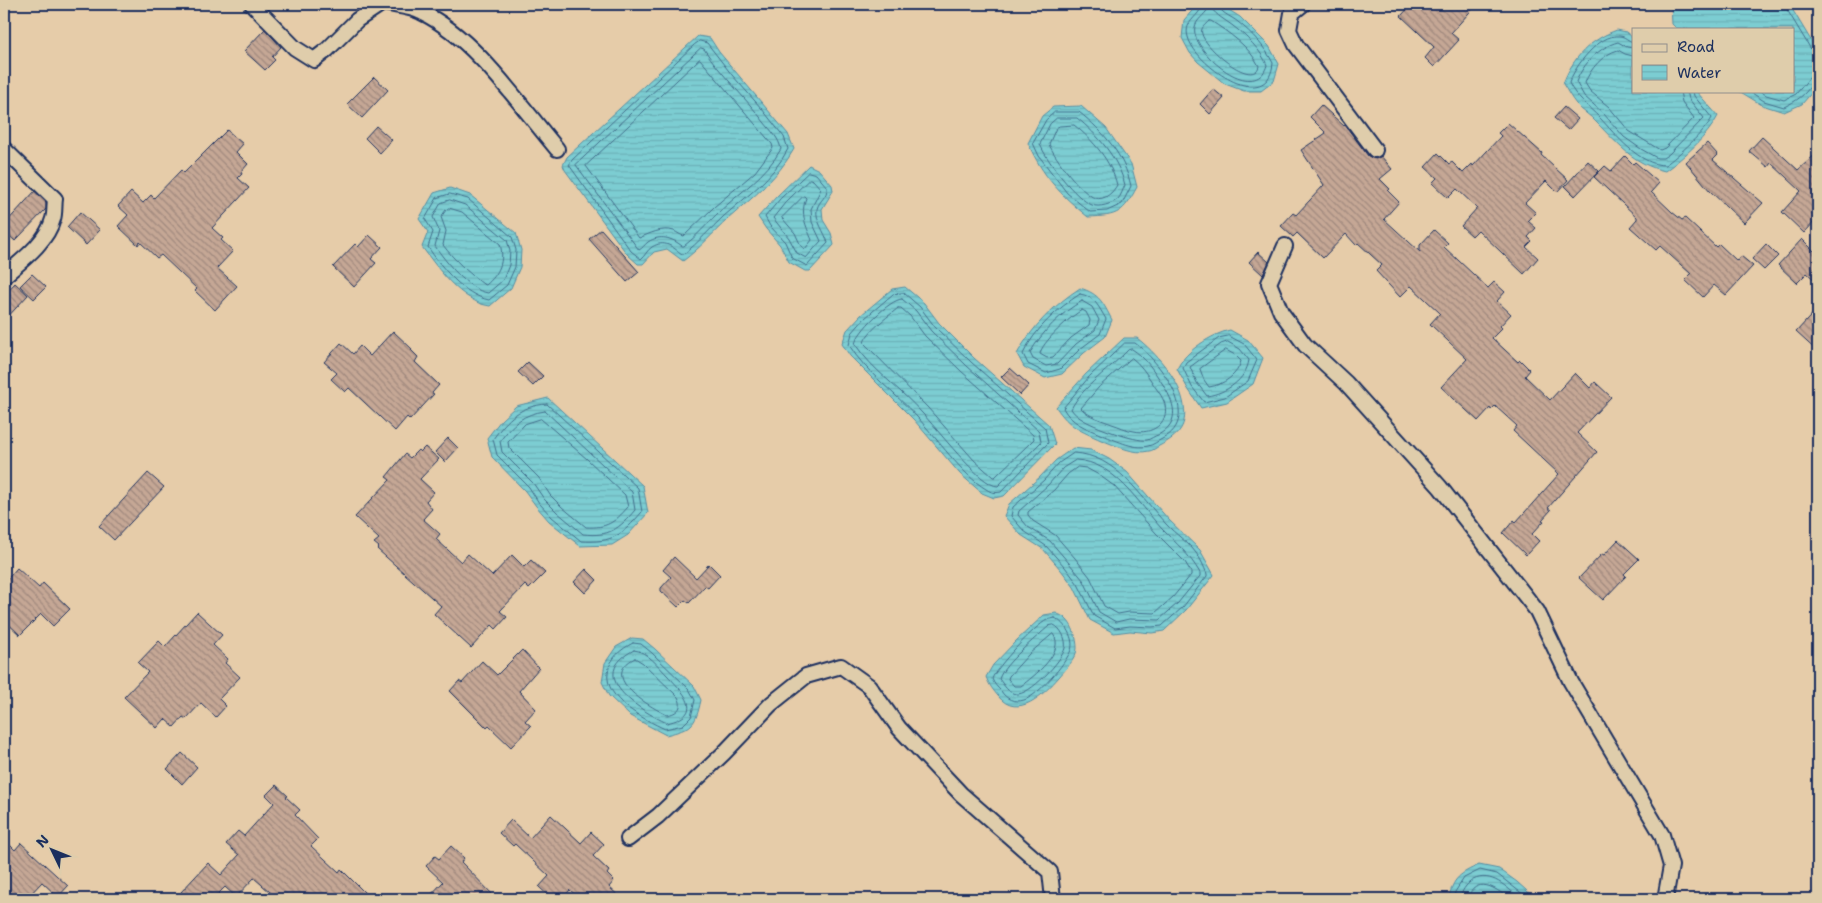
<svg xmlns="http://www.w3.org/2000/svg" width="1822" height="903" font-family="'Shantell Sans',sans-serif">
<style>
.water{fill:url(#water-rules);stroke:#558ea4}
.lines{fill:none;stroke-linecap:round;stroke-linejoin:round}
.shore{stroke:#426e8c;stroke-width:1}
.building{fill:url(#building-back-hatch);stroke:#1b2f5e}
.street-casing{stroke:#1b2f5e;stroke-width:18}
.street{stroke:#dfcdab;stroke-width:14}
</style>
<defs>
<pattern id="water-rules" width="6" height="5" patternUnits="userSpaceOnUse" patternTransform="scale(1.25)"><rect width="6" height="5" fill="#7ccdd2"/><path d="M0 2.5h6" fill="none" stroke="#6bb0b7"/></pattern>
<pattern id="building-back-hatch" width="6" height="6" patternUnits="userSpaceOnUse" patternTransform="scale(1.25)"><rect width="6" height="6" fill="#c5a795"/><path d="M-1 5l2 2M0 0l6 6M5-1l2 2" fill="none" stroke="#9f887d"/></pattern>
</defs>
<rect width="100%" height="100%" fill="#e6cca9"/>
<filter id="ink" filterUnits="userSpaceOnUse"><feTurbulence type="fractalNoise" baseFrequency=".02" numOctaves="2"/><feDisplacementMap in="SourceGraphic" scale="10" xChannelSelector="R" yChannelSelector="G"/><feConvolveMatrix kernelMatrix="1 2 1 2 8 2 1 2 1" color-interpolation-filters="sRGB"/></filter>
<g filter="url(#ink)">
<path class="water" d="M1198 4 1221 5 1240 17 1269 46 1279 64 1274 81 1261 91H1244L1225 84 1198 62 1190 53 1182 38 1184 20Z
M1671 4H1789L1818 52V79L1814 90 1802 104 1784 112 1762 105 1739 91H1793V29H1677L1672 24Z
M1617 30 1626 32 1633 38V91H1696L1718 116C1708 136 1683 158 1665 171 1633 164 1618 144 1596 122 1590 115 1582 111 1576 104 1571 98 1567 90 1563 84 1572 58 1591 39 1617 30Z
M698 36 710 38 719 52 788 134 794 149C777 179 754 196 728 219 713 233 700 248 683 261L667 249 654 252 643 264H638L627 254 565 170 563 165 567 157Z
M1081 106 1106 128 1131 164 1137 187C1123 213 1119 216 1088 217 1060 194 1043 177 1028 143L1042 116 1053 107Z
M809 165 819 170 832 185 833 191 822 209 823 220 831 233 834 245 810 271H805L789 262 780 245 766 229 758 217 777 196Z
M450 188 470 195 516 233 521 250 520 267 511 288 490 306C485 305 479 304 475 301 453 290 436 266 422 247L428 232 419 219 434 193Z
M905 287 924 303 939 323 974 358 1049 425 1055 444 1004 496 994 498 982 493 960 474 914 420 850 356 842 344 847 330 861 315 892 289Z
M1080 288C1100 294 1103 303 1112 320L1105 337 1084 353 1062 374 1045 378 1024 367 1017 354C1032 327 1054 305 1080 288Z
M1230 330 1248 340 1263 358 1253 384 1227 402 1201 408 1188 389 1177 369C1185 351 1212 334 1230 330Z
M1124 338H1137C1155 352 1178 378 1183 401 1189 425 1179 436 1159 446 1156 448 1152 451 1149 451 1134 455 1115 445 1101 440 1081 431 1069 427 1056 407L1086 374Z
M548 398 643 486 648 513 628 535 612 545 580 546 549 521 536 506 525 491 492 457 487 438 501 420 516 406Z
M1073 448 1091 450 1109 459 1127 472 1169 520 1200 550 1214 575 1186 610 1164 631 1152 633 1130 631 1114 633 1090 620 1074 587 1061 570 1043 549 1021 535 1004 516 1009 504 1040 477 1056 460Z
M1056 613C1059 615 1064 616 1066 619 1073 625 1077 639 1077 648 1077 658 1065 670 1059 677 1045 693 1018 721 998 696 993 690 989 685 986 677L993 665 1016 641 1044 615Z
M632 638 643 639 655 649 694 686 701 700C695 727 692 728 666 735L630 716 609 696 602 682 605 663 616 647Z
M1479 865 1499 869 1517 882 1536 899H1449C1452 878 1461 873 1479 865Z"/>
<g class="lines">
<path class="shore" d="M1202 4C1201 17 1183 20 1188 37 1195 65 1268 116 1273 63 1265 47 1252 33 1238 22 1231 16 1219 13 1218 4
M1785 4 1786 8 1812 51 1818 54
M1211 8C1217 16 1225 20 1233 26 1246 36 1261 50 1267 65 1255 106 1189 50 1195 27 1196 20 1205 15 1208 9Z
M1209 21H1211C1229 33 1249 46 1259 66 1253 89 1205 48 1202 34 1200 28 1205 25 1209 21Z
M700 41 707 43 732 75 762 109 784 137 788 149C773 178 748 195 724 216 710 229 699 242 684 254H682C672 247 665 239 652 247 647 250 645 256 641 259L631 251 569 165 572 160 694 45Z
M1633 42C1628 41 1625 36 1619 36 1599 34 1575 66 1569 83 1576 98 1588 106 1600 118 1616 135 1639 165 1665 165 1678 156 1705 131 1712 118L1694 96 1693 91
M701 48 704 49C721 75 745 97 764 122 771 131 779 138 781 149 766 176 740 192 718 213 707 224 697 236 684 246H682C672 238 660 234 648 242 644 245 643 248 639 250L576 165Z
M1633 48 1627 47 1618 42C1599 47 1583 64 1576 82L1584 96 1603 113 1624 137 1641 149 1657 158H1663L1669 154 1704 118 1689 99 1687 91
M1633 56 1625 54 1618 50C1603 54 1590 69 1585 83L1590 91 1609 107 1629 131 1660 150 1665 148 1694 118 1682 102 1680 91
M700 59 772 144 773 148 755 172 714 207 684 236C680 235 678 233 674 231 662 227 649 234 639 238L586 166Z
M1749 91 1764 101 1784 107C1796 101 1806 95 1812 83L1818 81
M1760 91 1766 95 1784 100 1796 94 1810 77 1818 74
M1055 112H1079C1104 132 1124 155 1131 186L1122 204 1107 211 1090 212 1067 193 1039 156 1033 143 1046 120Z
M1057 118H1077C1098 135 1118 158 1125 185 1123 189 1121 196 1118 199 1112 204 1099 208 1092 205 1076 199 1046 160 1040 144L1050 124Z
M1060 126 1074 125C1093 140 1111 161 1117 185 1113 192 1105 201 1095 198 1082 194 1054 157 1049 144L1056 128Z
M809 172 816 174 827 187C828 197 819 200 817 209 815 221 825 232 828 243L807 266 792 258 785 242 770 226 765 217 780 199Z
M810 179 813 180 821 189 811 209 812 222 821 241 806 258 797 253 789 238 773 218 785 203Z
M450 194 468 199 512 237 516 250 515 267 507 285 489 300C464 295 441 267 428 247L433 232 425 219 437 198Z
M804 196 806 198C800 214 806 226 812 240L805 249 801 246 795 233 782 218Z
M450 200 465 205 507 240 510 251 509 265 503 280 488 293C468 290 446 262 435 246L439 231 433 217 441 203Z
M449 208 462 212 500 244C505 261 499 274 486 285L483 284C468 272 455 261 443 245L446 231 441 217 446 210Z
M904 293 920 307 935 327 971 362 1045 428 1048 443 1001 492C995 493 992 493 986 489 962 475 937 438 917 417 895 392 866 373 849 345L852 333 865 318 893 294Z
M1080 294C1095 296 1099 308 1106 319L1100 334 1080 349 1060 369 1046 373 1028 364 1023 354C1035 329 1057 309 1080 294Z
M902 299 916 311 931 331 967 366 1039 431 1041 442 998 486C981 487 935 426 922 413 901 389 872 370 855 344 857 332 890 299 902 299Z
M1082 301 1092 307 1099 320 1095 330 1076 344 1057 364 1046 366 1033 359 1030 353C1041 333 1062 312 1082 301Z
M898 308H901L910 316 925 336 961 371 1033 435 1034 439 1030 443 995 477H993L974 460 928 408 864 343C866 332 889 316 898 308Z
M1082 310 1086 312 1090 320 1089 325 1071 338 1053 357 1047 358 1040 354C1041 343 1071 316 1082 310Z
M1229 336 1244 344 1257 360 1248 381 1225 397 1204 402 1192 387 1183 368 1186 362 1219 338Z
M1228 342 1240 349 1249 360C1246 380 1226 393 1207 396L1197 383 1190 367 1221 344Z
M1125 343H1135C1159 361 1204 418 1162 439 1158 441 1153 445 1148 446 1133 450 1114 439 1100 434 1086 428 1071 423 1063 408L1089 377Z
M1132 349C1145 357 1154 371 1162 383 1174 402 1182 422 1158 435 1154 436 1151 439 1147 440 1136 442 1092 426 1082 419 1078 417 1074 413 1071 409 1082 387 1111 368 1128 350Z
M1226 350 1235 355 1241 361C1238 375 1223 385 1209 387L1204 380 1200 369Z
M1132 358C1140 364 1146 373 1152 382 1156 389 1163 396 1165 405 1169 424 1151 435 1134 431 1126 430 1119 426 1112 424 1102 420 1089 417 1081 408L1099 387Z
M547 404 638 488 642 512C622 535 613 543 581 541L552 517 539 503 529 487 497 455 493 439C508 418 520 406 547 404Z
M545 411 632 492 635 510C619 529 609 537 583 534L557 512 544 499 533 483 502 452 500 441C513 423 523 414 545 411Z
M541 419 587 459 625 495 628 507C614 523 607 528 586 527L562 507 550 495 539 478 509 448 508 442 525 424Z
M1074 453C1116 455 1140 496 1166 524 1175 534 1188 542 1196 553 1201 559 1204 567 1207 574V576L1183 607 1162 626 1152 627 1130 626 1115 628 1094 616 1078 584 1065 567 1046 546 1024 531 1011 516 1013 507 1044 480 1059 463Z
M1076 460C1115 462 1138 503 1162 529 1177 544 1189 554 1200 573V576L1178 603 1159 620 1129 619 1116 622 1099 612 1084 581 1069 563 1050 541 1028 527 1018 515 1019 511 1048 485 1063 468Z
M1078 467 1086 468 1099 475 1114 486 1156 533 1185 562 1191 572V575L1173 597 1155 613 1129 612 1118 614 1104 606 1090 577 1075 558 1055 535 1033 521 1028 515V512L1054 490 1068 474Z
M1055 618C1065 623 1075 639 1071 650 1066 663 1038 696 1024 700 1014 703 1006 699 1001 691 997 687 994 684 992 679 996 667 1036 625 1047 620 1049 619 1052 619 1055 618Z
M1054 625C1061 628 1067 640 1065 648 1062 661 1029 696 1016 694 1008 693 1004 685 999 679 1004 663 1036 638 1049 626Z
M1053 634C1067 651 1033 677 1021 686H1014L1008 679 1009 676 1029 654Z
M633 643 641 644 652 653 689 689 695 700 691 717 683 725 665 729C644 719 604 700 608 672 610 658 621 649 633 643Z
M634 650C647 651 659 667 668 676 685 694 705 714 667 723 639 710 584 676 634 650Z
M635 658 643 663 678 697C684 708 677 713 667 715 649 706 597 677 635 658Z
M1454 899 1455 892 1464 878 1480 870 1497 874 1529 899
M1460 899C1461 892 1466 884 1473 880 1491 871 1507 887 1520 899
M1467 899C1476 875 1495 887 1509 899"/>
</g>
<path class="building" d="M1412 4H1477L1451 33 1459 40 1434 67 1425 58 1434 47 1401 16Z
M265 29 281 47 272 57 275 60 265 70 244 51Z
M374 77 388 90 362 118 347 104Z
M1213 89 1224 98 1210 114 1200 104Z
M1321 105 1344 126 1345 125 1368 156 1376 159 1381 156 1392 169 1380 179 1390 189 1388 191 1399 202 1384 219 1420 252V245L1434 230 1448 243 1444 247 1488 288 1494 282 1505 292 1497 301 1511 314 1500 326 1502 328 1492 338 1518 362 1520 360 1530 370 1525 376 1550 400 1575 373 1590 388 1595 382 1611 397 1577 433 1597 452 1548 508 1551 510 1542 520 1544 521 1532 534 1539 541 1526 555 1503 533 1514 520 1516 522 1559 474 1513 431 1517 426 1495 406 1491 410 1490 408 1478 421 1441 387 1467 359 1430 324 1440 313 1411 286 1400 297 1376 271 1382 265 1358 243 1356 245 1346 234 1323 258 1297 233 1293 237 1281 226 1293 213 1296 215 1324 185 1301 150 1326 133 1310 117Z
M1564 107 1578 119 1568 130 1554 118Z
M1508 123 1542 153 1541 155 1568 180 1557 192 1546 181 1525 203 1536 213 1528 221 1536 228 1528 237 1532 241 1526 247 1538 258 1524 274 1478 230 1472 236 1461 226 1477 208 1457 189 1448 198 1432 183 1437 178 1425 167 1438 153 1449 164 1452 162 1463 173 1472 164 1473 166 1501 136 1498 133Z
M376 126 392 140 380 153 365 138Z
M227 130 243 144 236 152 248 164 241 172 242 174 238 178 249 188 212 228 223 238 221 240 233 251 217 268 237 286 215 310 195 291 197 289 161 255 157 258 140 242 138 245 118 226 128 215 118 206 131 192 143 203 151 195 154 198 181 170 184 173Z
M1762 137 1798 170 1818 152V218L1804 233 1782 212 1801 191 1771 163 1768 167 1749 151Z
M1707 143 1718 155 1713 160 1763 203 1744 223 1710 191 1686 162Z
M1625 156 1633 164 1635 162 1659 183 1651 192 1672 212 1682 220 1685 218 1716 247 1719 244 1737 261 1741 256 1753 266 1726 295 1714 285 1703 297 1685 280 1691 274 1660 246 1656 250 1630 227 1637 219V217L1594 177 1605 166 1611 171Z
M1588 161 1599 171 1575 196 1565 186Z
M35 191 46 202V209L15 241 4 231V225Z
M80 212 100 230 86 245 67 227Z
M601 229 639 272 627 282 589 239Z
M369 235 382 247 371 259 376 263 354 287 333 267 355 244 358 247Z
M1802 239 1818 255V283L1807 273 1797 283 1778 265Z
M1766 244 1778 256 1764 270 1752 259Z
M1258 252 1269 262 1263 275 1249 262Z
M32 274 46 287 34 299 20 286Z
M15 283 28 295 4 321V295Z
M1818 308V352L1796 332Z
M393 331 412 349 411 350 418 357 415 362 439 385 432 393 434 394 410 420 407 417 395 431 349 388 345 392 331 379 337 373 324 362 341 343 353 354 360 346 370 356Z
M528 362 543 376 533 386 518 372Z
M1010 368 1029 385 1020 395 1001 377Z
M448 438 458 448 445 462 435 452Z
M425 447 439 459 420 479 434 492 426 501 432 509 423 519 440 534 436 539 461 562 468 554 492 576 512 555 524 567 531 560 545 573 529 589 525 585 500 611 507 617 496 629 492 625 471 648 434 614 441 606 377 549 379 547 374 543 379 539 355 517 390 480 386 477 405 454 410 458 418 450 420 452Z
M148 473 164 487 114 540 99 526Z
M1618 540 1639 559 1624 574 1626 576 1603 600 1579 578 1602 554 1604 555Z
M674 557 696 578 709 564 720 575 708 588 705 586 689 603 685 600 678 607 661 591V588L671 577 663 570Z
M17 568 39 588 43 583 70 609 53 626 41 614 20 635 4 620V583Z
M586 569 597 580 585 593 574 582Z
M197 612 222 635 213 645 228 659 225 663 240 677 219 699 226 706 216 717 201 703 186 719 183 717 174 727 165 719 157 728 124 697 148 672 138 663 159 641 165 647Z
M522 650 539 668 519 691 536 709 525 721 531 726 511 747 489 726 487 728 450 691 459 681 462 683 482 661 497 675Z
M182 753 197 767 182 784 167 769Z
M276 785 288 796 286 797 300 810 295 815 318 839 311 846 339 872 341 869 371 899H278L254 878 236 897 225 887 213 899H189L181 892 208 863 221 875 239 855 226 844 238 831 244 836 274 803 266 795Z
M551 815 581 843 591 832 604 844 593 856 609 871 607 874 614 881 609 887 622 899H580L570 890 562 899H552L539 887 549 876 515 844 513 846 499 833 511 820 530 838Z
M4 839 15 850 21 843 68 886 58 897 42 882 26 899H9L4 894Z
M451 846 464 858 461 862 497 899H427L443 882 426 866 435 856 439 859Z"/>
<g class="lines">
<g class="street-casing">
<path id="street" d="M252 4 295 48 314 60 327 50 357 20 381 4
M388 4C398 6 411 7 421 12 474 37 519 104 557 149
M1303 4 1292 13 1289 30 1296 45 1375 150
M4 149 55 199C54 205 55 213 53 219 47 242 21 261 4 276
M1285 246 1269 283 1281 312 1305 345 1346 383 1440 487 1537 611 1571 682 1662 835 1671 866 1665 899
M628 839 658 816 724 753 771 704 806 676 841 666 869 686 899 728 961 794 1050 872 1053 899"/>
</g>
<use href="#street" class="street"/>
</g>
</g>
<rect width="1822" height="903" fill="none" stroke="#dfcdab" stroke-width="20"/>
<rect x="10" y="10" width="1802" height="883" fill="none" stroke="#1b2f5e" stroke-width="2" filter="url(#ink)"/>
<rect x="1632" y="28" width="162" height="65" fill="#dfcdab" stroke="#918e8c"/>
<rect x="1642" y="44" width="25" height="8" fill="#dfcdab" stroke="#918e8c"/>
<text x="1677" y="52" font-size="15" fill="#1b2f5e">Road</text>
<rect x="1642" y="65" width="25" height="15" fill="url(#water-rules)" stroke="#918e8c"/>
<text x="1677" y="78" font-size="15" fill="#1b2f5e">Water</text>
<g transform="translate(52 850) rotate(313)" stroke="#dfcdab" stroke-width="4" paint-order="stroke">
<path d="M0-4L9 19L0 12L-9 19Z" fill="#1b2f5e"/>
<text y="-8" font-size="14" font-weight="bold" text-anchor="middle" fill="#1b2f5e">N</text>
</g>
</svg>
